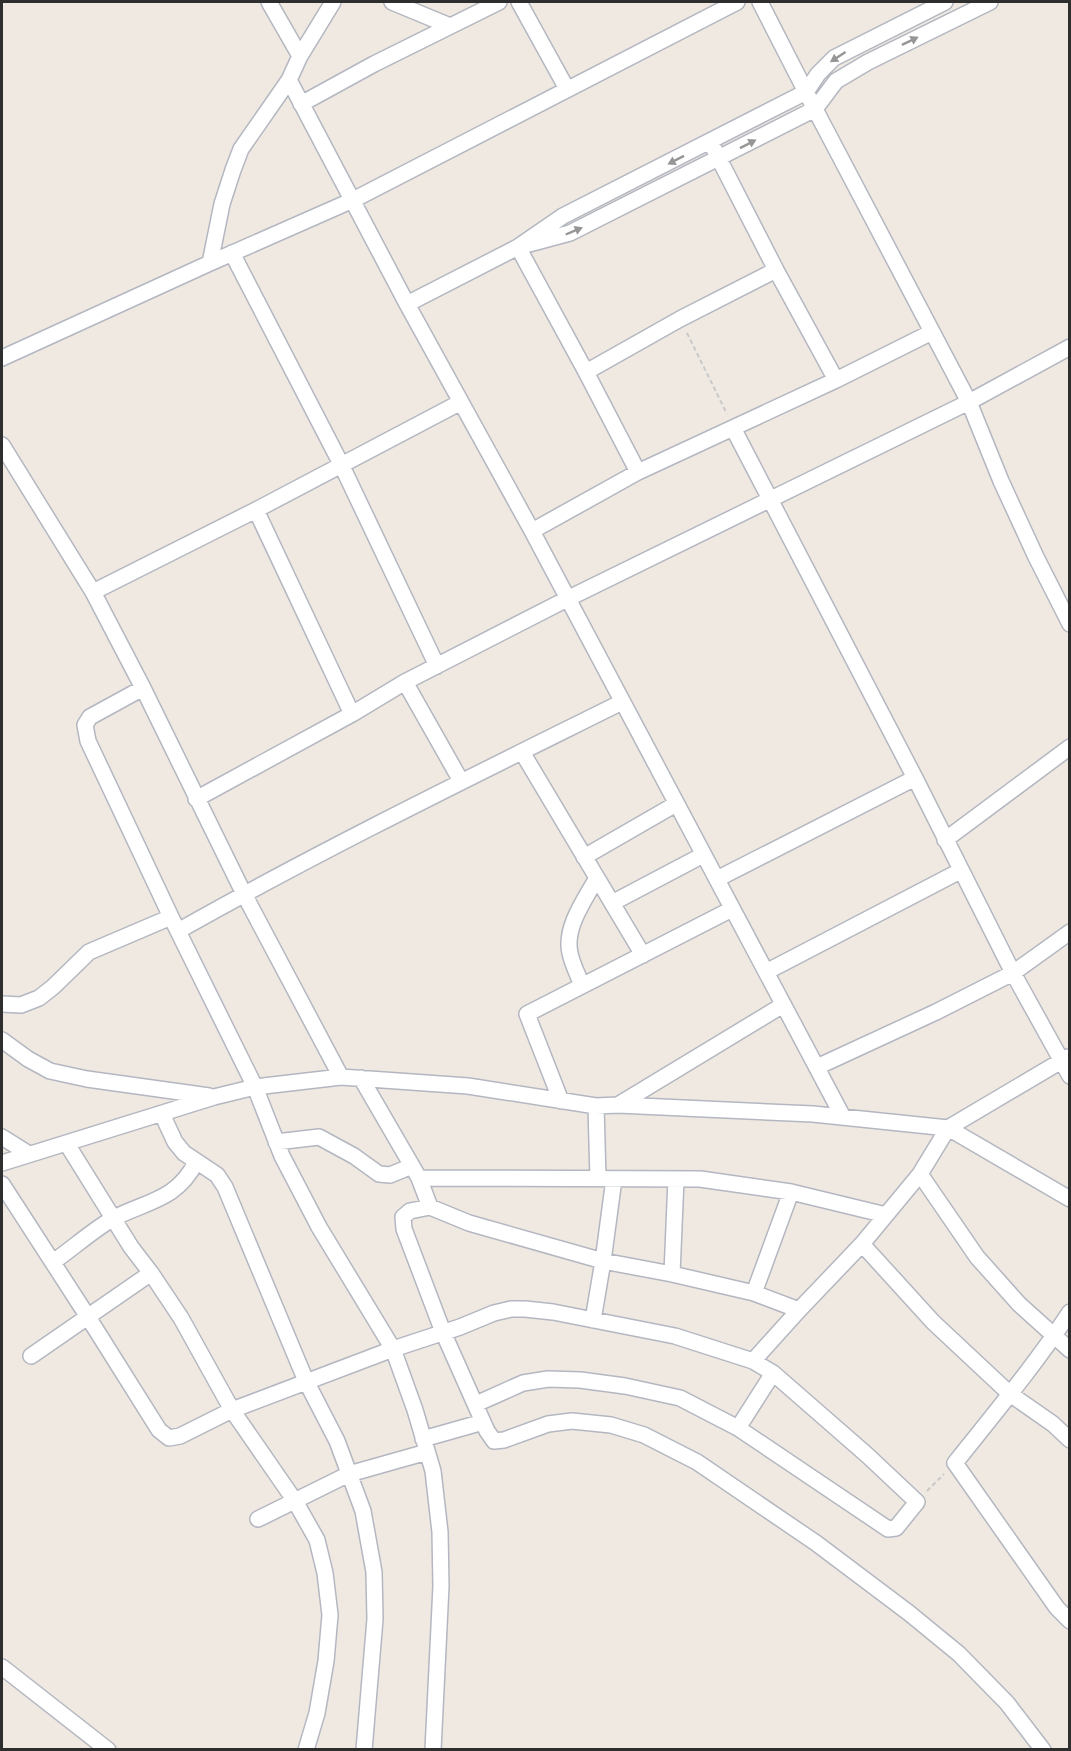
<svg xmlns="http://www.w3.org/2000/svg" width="1071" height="1751" font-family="Figtree,sans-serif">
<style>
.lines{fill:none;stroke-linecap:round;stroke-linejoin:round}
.minor-casing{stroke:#b4b7c1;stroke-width:18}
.path{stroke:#c9c9c9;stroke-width:2;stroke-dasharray:4.5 3;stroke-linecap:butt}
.minor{stroke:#fff;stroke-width:15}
.oneway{fill:#969696}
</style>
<rect width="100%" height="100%" fill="#efe9e1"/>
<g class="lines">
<g class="minor-casing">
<path id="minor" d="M269 2 300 56
M392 2 450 26
M519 2 567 89
M760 2 806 92 969 402 1001 481 1036 557 1070 624
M289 80 407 304 532 531 843 1117
M301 104 374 64 499 2
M714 149 776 270 836 380
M529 244 570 233 815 109 836 81 868 62 990 2
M518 247 586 372 638 472
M232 253 341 464 437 666
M210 263 222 204 233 170 241 149 289 80 300 56 333 2
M407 304 518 247 563 216 806 92 818 74 834 58 945 2
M2 358 210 263 353 200 737 2
M586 372 680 319 776 270
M733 428 915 778 1013 973 1070 1076
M2 445 93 592 143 688 244 894 341 1077
M256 510 352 714
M532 531 638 472 836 380 932 332
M93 592 256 510 461 402
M405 682 461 781
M143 688 90 717 85 725 88 741 171 917 255 1087 282 1156 319 1227 393 1349 415 1410 433 1471 440 1532 441 1586 433 1750
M522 752 643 955
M196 799 352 714 405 682 567 599 969 402 1070 347
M945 840 1070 747
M584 857 676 804
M717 879 915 778
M612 903 703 855
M178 931C323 849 473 776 622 702
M766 972 960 871
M582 985C578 975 572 964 570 953 564 928 585 899 597 878
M2 1004 21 1005 39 998 53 987 89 952 171 917
M2 1040 28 1059 50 1071 87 1079 209 1096
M817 1067 936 1012 1013 973 1070 932
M361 1078 419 1178 430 1207
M561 1101 527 1014 732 909
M618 1105 783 1005
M596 1106 598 1179
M162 1114 175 1142 184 1153 217 1175 225 1187 306 1381 337 1441 363 1511 374 1572 375 1619 364 1750
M2 1137 29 1154
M276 1142 319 1137 354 1156 379 1174 390 1175 412 1166
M67 1144 131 1247 151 1273 181 1318 232 1410 295 1501 317 1540 325 1573 330 1615 326 1661 317 1713 306 1750
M2 1163 214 1097 255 1087 341 1077 468 1086 596 1106 618 1105 813 1114 948 1128 1070 1199
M920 1174 977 1257 1019 1304 1070 1350
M419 1178 700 1179 791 1192 886 1215
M2 1184 88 1317 159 1430 169 1438 180 1436 232 1410 393 1349 460 1327 494 1313 511 1309H525L553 1312 675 1336 753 1361 773 1373 867 1455 917 1502 896 1528 888 1529 738 1428 680 1398 625 1386 580 1380 548 1379 523 1383 476 1404
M862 1244 933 1322 1010 1394 1053 1424 1070 1440
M53 1262C72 1249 94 1229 114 1218 147 1201 177 1200 196 1162
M672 1274 676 1179
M754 1293 791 1192
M799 1310 754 1293 672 1274 603 1261 469 1223 430 1207 410 1211 403 1217 404 1229 443 1332 487 1431 494 1441 504 1440 548 1424 572 1421 611 1425 644 1435 697 1462 816 1543 909 1613 959 1654 1007 1703 1043 1750
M1070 1312C1035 1365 994 1414 955 1463L1057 1608 1070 1621
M593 1320 603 1261 614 1179
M31 1356 151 1273
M753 1361 799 1310 862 1244 920 1174 948 1128 1068 1057
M738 1428 773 1373
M423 1439 483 1422
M258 1519 349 1474 427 1452
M2 1667 108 1750"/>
</g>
<path class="path" d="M687 333 727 414
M927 1491 944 1474"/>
<use href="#minor" class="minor"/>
</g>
<defs><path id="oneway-solid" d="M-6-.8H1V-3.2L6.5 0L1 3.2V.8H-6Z" transform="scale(1.5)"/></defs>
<g class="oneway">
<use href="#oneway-solid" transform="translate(910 41) rotate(-26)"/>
<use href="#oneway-solid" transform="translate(838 57) rotate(147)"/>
<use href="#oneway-solid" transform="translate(748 144) rotate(-27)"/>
<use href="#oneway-solid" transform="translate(676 160) rotate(153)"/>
<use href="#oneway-solid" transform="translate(574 231) rotate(-23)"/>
</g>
<rect width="1071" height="1751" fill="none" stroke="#2e2e2e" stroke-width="6"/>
</svg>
